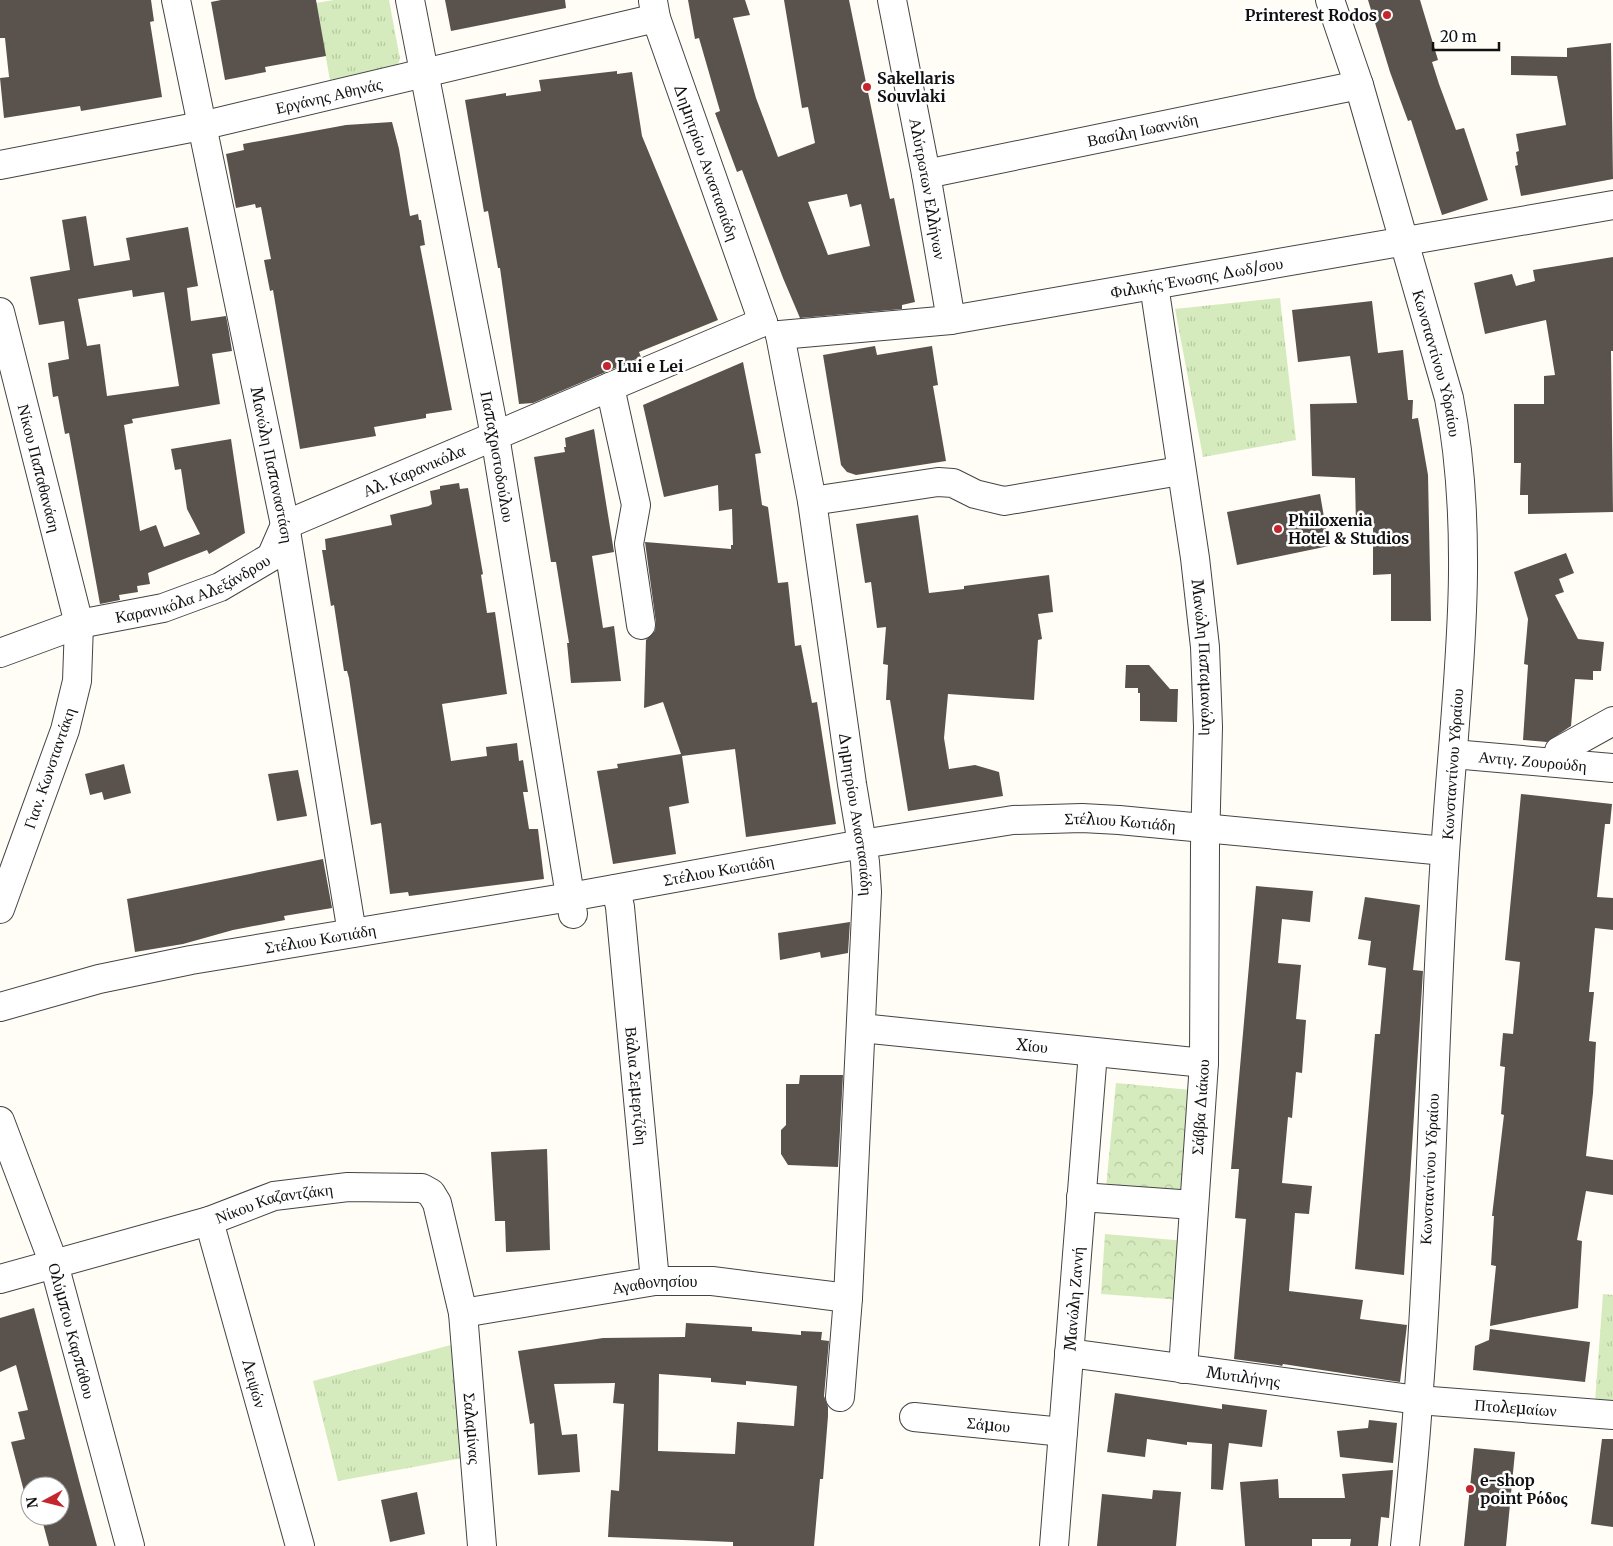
<svg xmlns="http://www.w3.org/2000/svg" width="1613" height="1546" font-family="Merriweather,serif">
<style>
.grass{fill:url(#grass-tufts)}
.park{fill:url(#park-crowns)}
.building{fill:#5a524d;fill-rule:evenodd}
.lines{fill:none;stroke-linecap:round;stroke-linejoin:round}
.minor-casing{stroke:#444;stroke-width:30}
.minor{stroke:#fff;stroke-width:28}
.poi-dot{fill:#c4262e;stroke:#fff;stroke-width:2}
.labels{text-anchor:middle;stroke-width:5;stroke-linejoin:round;paint-order:stroke}
.poi-label{font-size:16px;font-weight:bold;fill:#111;stroke:#fff;text-anchor:start}
.street-label{font-size:16px;fill:#111;stroke:#fff}
</style>
<defs>
<pattern id="grass-tufts" width="24" height="20" patternUnits="userSpaceOnUse" patternTransform="scale(1.25)"><rect width="24" height="20" fill="#d5ebbd"/><path d="M3 7l-1-3M5 7V3M7 7l1-3M15 17l-1-3M17 17v-4M19 17l1-3" fill="none" stroke="#b6c8a1"/></pattern>
<pattern id="park-crowns" width="20" height="18" patternUnits="userSpaceOnUse" patternTransform="scale(1.25)"><rect width="20" height="18" fill="#d5ebbd"/><path d="M2 6a3 3 0 1 1 6 0M12 15a3 3 0 1 1 6 0" fill="none" stroke="#b6c8a1"/></pattern>
</defs>
<rect width="100%" height="100%" fill="#fffdf5"/>
<path class="grass" d="M334 0H389L400 59 397 66 391 69 330 80 316 3Z
M1280 298 1296 440 1203 457 1175 309Z
M1603 1294 1613 1295V1410L1595 1402Z
M451 1345 462 1458 338 1481 313 1381Z"/>
<path class="park" d="M1116 1083 1202 1091 1193 1196 1106 1188Z
M1105 1234 1186 1241 1181 1300 1101 1294Z"/>
<path class="building" d="M0 0H151L154 21 150 22 162 97 81 111 80 106 4 118 0 78 9 77 5 38H0Z
M221 0H316L326 56 265 67 266 72 225 80 211 2Z
M445 0H565L566 8 451 31Z
M688 0H745L750 15 733 18 756 98 778 157 815 143 808 107 802 108 784 0H849L890 199 894 198 915 302 902 305V309L800 318 783 278 742 170 737 172 715 113 720 111 699 38 695 39ZM847 194 850 207 861 204 870 246 828 255 808 202Z
M1368 0H1420L1438 60 1432 62 1439 84 1456 130 1464 128 1488 200 1442 215 1411 120 1408 121 1390 72Z
M1611 43 1613 179 1521 196 1515 166 1518 165 1516 152 1519 151 1516 134 1566 125 1557 76 1511 75V56L1567 57V48Z
M617 71V74L632 72 642 136 718 320 639 352 641 357 533 403 519 404 500 268H498L488 211 484 212 465 100 506 93V96L541 91 539 80Z
M392 122 399 149 410 216 418 214 419 220H421L425 245 420 246 452 410 426 414V418L374 427 376 436 300 449 273 290 270 291 264 260 271 259 261 207 256 208 255 204 236 208 226 154 244 150 243 144 346 125Z
M86 216 94 266 130 260 126 238 188 227 198 286 187 288 191 321 226 316 229 332 232 351 212 354 220 404 132 419 133 423 124 425 140 531 156 525 164 547 200 534 187 509 181 469 175 470 171 449 231 439 245 533 209 554 207 550 148 573 150 584 137 586 138 592 119 595 120 600 100 604 69 433 65 434 58 396 53 397 48 363 69 359 64 321 39 325 30 277 70 270 62 220ZM132 290 133 297 164 292 179 386 107 396 100 344 87 346 78 299Z
M1613 257V351H1611L1613 512 1528 514V495H1520L1521 463H1514V404H1544V376L1555 375 1546 320 1485 334 1474 283 1512 274 1516 286 1535 281 1533 270Z
M1372 301 1378 353 1403 350 1408 400H1413L1412 419 1418 418 1428 475 1431 621H1391V574L1373 575V527H1356L1355 478 1312 476 1310 404 1357 403 1350 356 1298 362 1292 310Z
M875 346 877 355 932 346 938 385 933 386 946 461 856 475 847 472 841 465 823 355Z
M743 362 761 453 755 454 762 505 768 507 778 583 788 582 795 646 801 645 812 703 817 702 836 824 746 837 735 749 682 756 689 803 669 807 676 854 613 864 597 771 618 768 617 764 681 754 663 702 644 708 646 640 655 631 656 623 645 542 731 549V545H733L732 509 719 511 718 485 664 497 643 405Z
M594 429 614 552 592 556 603 628 614 626 621 681 571 683 567 643H569L556 562H551L534 457 565 452 564 447H566L565 438Z
M459 483 460 489 468 488 483 574 481 575 487 613 495 612 507 694 442 704 451 761 487 756 486 747 517 743 519 761 523 760 528 792H523L529 829H538L544 879 409 896 408 892 390 894 381 823 371 825 349 678 347 671H344L334 605 331 606 322 550H326L325 539 392 525 390 515 429 506 432 504 430 491 440 489V486Z
M1320 494 1329 546 1237 565 1227 512Z
M918 515 929 593 964 589V586L1049 575 1053 612 1038 614 1042 639 1038 640 1034 700 948 694 944 738 949 769 975 765 999 772 1003 796 908 811 890 700H886L888 665 883 664 886 627 877 628 871 582 865 583 856 524Z
M1566 553 1574 573 1559 579 1564 592 1555 595 1578 639 1604 642 1601 671H1593V680L1575 679 1571 726 1547 742 1523 740 1528 665 1524 664 1528 619 1514 572Z
M1126 665H1149L1170 689H1178L1177 722 1140 721V693H1138V688H1125Z
M124 764 131 793 104 800 102 792 90 795 85 774Z
M298 770 307 816 277 821 268 774Z
M1521 794 1612 804 1610 824H1605L1597 897 1613 898V930L1595 928 1589 992H1594L1589 1041 1596 1042 1593 1093 1586 1156 1613 1160V1195L1586 1191 1577 1240 1582 1241 1578 1308 1490 1326 1496 1266 1491 1265 1494 1216H1492L1504 1115 1501 1114 1505 1067 1500 1066 1503 1033 1513 1034 1520 962 1505 960Z
M323 859 332 908 284 916 285 920 233 930 183 944 135 952 127 899Z
M1256 886 1313 891 1310 922 1282 919 1278 963 1301 965 1296 1019 1306 1020 1302 1073 1296 1072 1292 1118 1288 1117 1282 1183 1312 1186 1309 1214 1295 1213 1289 1291 1363 1300 1360 1319 1407 1325 1400 1382 1283 1364 1282 1366 1278 1365 1234 1359 1246 1219 1235 1218 1239 1169H1231Z
M1365 897 1420 905 1413 970 1423 971 1404 1275 1355 1269 1375 1034H1380L1386 968 1368 965 1371 941 1358 939Z
M850 922 848 953 821 958 820 952 780 960 778 933Z
M800 1075H843L838 1167 788 1165 781 1154V1130L786 1125V1084H799Z
M547 1149 550 1250 506 1252 505 1221H495L491 1152Z
M34 1308 80 1484 97 1546H49L41 1516H60V1486H30V1498L26 1499 11 1442 25 1439 18 1412 28 1410 16 1365 0 1372V1318Z
M686 1323 752 1327V1331L801 1335V1331L822 1332 821 1340 829 1341 824 1396 828 1407V1416L823 1479H820L814 1546H733V1542L608 1537 611 1490 619 1491 624 1404 613 1403 615 1383 554 1384 562 1435 577 1434 580 1472 538 1475 534 1423 530 1424 518 1351 603 1338 685 1337ZM659 1374 711 1378V1382L746 1385V1381L797 1386 794 1426 737 1422 735 1454 658 1451Z
M1490 1329 1590 1342 1585 1382 1473 1370 1475 1346 1489 1340Z
M1115 1393 1222 1409V1404L1267 1410 1262 1447 1229 1443 1223 1490 1211 1489 1212 1444 1187 1442V1445L1147 1439 1145 1457 1107 1452Z
M1369 1420 1397 1423 1393 1463 1340 1457 1337 1431 1368 1428Z
M1602 1439H1613V1527L1591 1524Z
M1474 1448 1515 1452 1506 1546H1464Z
M1393 1470 1389 1518 1381 1517 1378 1546H1350L1351 1539H1312V1546H1245L1240 1482 1278 1479 1279 1498H1345L1342 1474Z
M1153 1490 1181 1492 1176 1546H1097L1102 1494 1152 1499Z
M417 1492 425 1534 390 1542 381 1500Z"/>
<g class="lines">
<g class="minor-casing">
<g id="minor">
<path id="s1" d="M176 0 285 525 352 933"/>
<path id="s2" d="M410 0 495 436 573 914"/>
<path id="s3" d="M892 0 926 174 951 320"/>
<path id="s4" d="M1330 0 1359 85 1449 398C1479 554 1453 712 1444 870 1433 1047 1432 1225 1418 1402 1415 1450 1410 1498 1405 1546"/>
<path id="s5" d="M653 1 656 18 763 322"/>
<path id="s6" d="M0 165 201 126 656 18"/>
<path id="s7" d="M926 174 1359 85"/>
<path id="s8" d="M1154 285 1195 558 1205 647 1208 727 1205 846 1204 1063 1183 1369"/>
<path id="s9" d="M0 312 79 624 77 681 65 730 0 909"/>
<path id="s10" d="M780 335 812 501 852 784 865 862 867 892 848 1298 840 1397"/>
<path id="s11" d="M780 335 951 320 1613 205"/>
<path d="M610 387 636 505 629 544 641 625"/>
<path d="M812 501 938 482 953 483 975 494 1004 501 1180 471"/>
<path id="s12" d="M285 525 763 322"/>
<path id="s13" d="M0 653 79 624 163 608 220 587 271 557 285 525"/>
<path d="M1559 751 1613 721"/>
<path id="s14" d="M1453 754 1613 768"/>
<path id="s15" d="M616 889 620 907 655 1281"/>
<path id="s16" d="M0 1007 99 979 191 960 570 897 862 844 1013 820 1082 818 1119 820 1445 851"/>
<path id="s17" d="M861 1028 1204 1063"/>
<path id="s18" d="M0 1121 54 1264 130 1546"/>
<path d="M1081 1197 1194 1205"/>
<path id="s19" d="M209 1221 300 1546"/>
<path id="s20" d="M0 1279 209 1221 274 1196 348 1187 422 1188 431 1193 437 1203 463 1313 482 1546"/>
<path id="s21" d="M463 1313 655 1281H712L848 1298"/>
<path id="s22" d="M1069 1353 1418 1400 1613 1415"/>
<path id="s23" d="M914 1417 1063 1432"/>
<path id="s24" d="M1054 1546 1093 1052"/>
</g>
</g>
<use href="#minor" class="minor"/>
</g>
<g class="poi-dot">
<circle cx="1387" cy="15" r="5"/>
<circle cx="867" cy="87" r="5"/>
<circle cx="607" cy="366" r="5"/>
<circle cx="1278" cy="529" r="5"/>
<circle cx="1470" cy="1489" r="5"/>
</g>
<g class="labels">
<g class="poi-label">
<text x="1377" y="21" text-anchor="end">Printerest Rodos</text>
<text x="877" y="84">Sakellaris<tspan x="877" dy="18">Souvlaki</tspan></text>
<text x="617" y="372">Lui e Lei</text>
<text x="1288" y="526">Philoxenia<tspan x="1288" dy="18">Hotel &amp; Studios</tspan></text>
<text x="1480" y="1486">e-shop<tspan x="1480" dy="18">point Ρόδος</tspan></text>
</g>
<g class="street-label">
<text dy="6" stroke="none"><textPath href="#s6" startOffset="336">Εργάνης Αθηνάς</textPath></text>
<text dy="6" stroke="none"><textPath href="#s7" startOffset="221">Βασίλη Ιωαννίδη</textPath></text>
<text dy="6" stroke="none"><textPath href="#s5" startOffset="170">Δημητρίου Αναστασιάδη</textPath></text>
<text dy="6" stroke="none"><textPath href="#s3" startOffset="192">Αλύτρωτων Ελλήνων</textPath></text>
<text dy="6" stroke="none"><textPath href="#s11" startOffset="421">Φιλικής Ένωσης Δωδ/σου</textPath></text>
<text dy="6" stroke="none"><textPath href="#s4" startOffset="379">Κωνσταντίνου Υδραίου</textPath></text>
<text dy="6" stroke="none"><textPath href="#s2" startOffset="465">Παπαχριστοδούλου</textPath></text>
<text dy="6" stroke="none"><textPath href="#s1" startOffset="475">Μανώλη Παπαναστάση</textPath></text>
<text dy="6" stroke="none"><textPath href="#s9" startOffset="161">Νίκου Παπαθανάση</textPath></text>
<text dy="6" stroke="none"><textPath href="#s12" startOffset="140">Αλ. Καρανικόλα</textPath></text>
<text dy="6" stroke="none"><textPath href="#s13" startOffset="204">Καρανικόλα Αλεξάνδρου</textPath></text>
<text dy="6" stroke="none"><textPath href="#s8" startOffset="376">Μανώλη Παπαμανώλη</textPath></text>
<text dy="6" stroke="none"><textPath href="#s14" startOffset="80">Αντιγ. Ζουρούδη</textPath></text>
<text transform="translate(1452 764) rotate(-86)" y="6">Κωνσταντίνου Υδραίου</text>
<text transform="translate(49 768) rotate(-71)" y="6">Γιαν. Κωνσταντάκη</text>
<text dy="6" stroke="none"><textPath href="#s10" startOffset="485">Δημητρίου Αναστασιάδη</textPath></text>
<text dy="6" stroke="none"><textPath href="#s16" startOffset="1138">Στέλιου Κωτιάδη</textPath></text>
<text dy="6" stroke="none"><textPath href="#s16" startOffset="732">Στέλιου Κωτιάδη</textPath></text>
<text dy="6" stroke="none"><textPath href="#s16" startOffset="328">Στέλιου Κωτιάδη</textPath></text>
<text dy="6" stroke="none"><textPath href="#s17" startOffset="172">Χίου</textPath></text>
<text dy="6" stroke="none"><textPath href="#s15" startOffset="198">Βάλια Σεμερτζίδη</textPath></text>
<text transform="translate(1200 1107) rotate(-86)" y="6">Σάββα Διάκου</text>
<text transform="translate(1429 1169) rotate(-87)" y="6">Κωνσταντίνου Υδραίου</text>
<text dy="6" stroke="none"><textPath href="#s20" startOffset="285">Νίκου Καζαντζάκη</textPath></text>
<text dy="6" stroke="none"><textPath href="#s21" startOffset="194">Αγαθονησίου</textPath></text>
<text dy="6" stroke="none"><textPath href="#s24" startOffset="248">Μανώλη Ζαννή</textPath></text>
<text dy="6" stroke="none"><textPath href="#s18" startOffset="222">Ολύμπου Καρπάθου</textPath></text>
<text dy="6" stroke="none"><textPath href="#s22" startOffset="176">Μυτιλήνης</textPath></text>
<text dy="6" stroke="none"><textPath href="#s19" startOffset="169">Λειψών</textPath></text>
<text dy="6" stroke="none"><textPath href="#s22" startOffset="450">Πτολεμαίων</textPath></text>
<text dy="6" stroke="none"><textPath href="#s23" startOffset="75">Σάμου</textPath></text>
<text dy="6" stroke="none"><textPath href="#s20" startOffset="686">Σαλαμίνας</textPath></text>
</g>
</g>
<g transform="translate(45 1501) rotate(263)"><circle r="24" fill="#ffffff" stroke="#a0a0a0"/>
<path d="M0-4L9 19L0 12L-9 19Z" fill="#c4262e"/>
<text y="-8" font-size="14" font-weight="bold" text-anchor="middle" fill="#111111">N</text>
</g>
<path d="M1433 42v8h66v-8" fill="none" stroke="#111111" stroke-width="2.5"/>
<text x="1440" y="42" font-size="15" fill="#111111" stroke="#ffffff" stroke-width="4" paint-order="stroke">20 m</text>
</svg>
